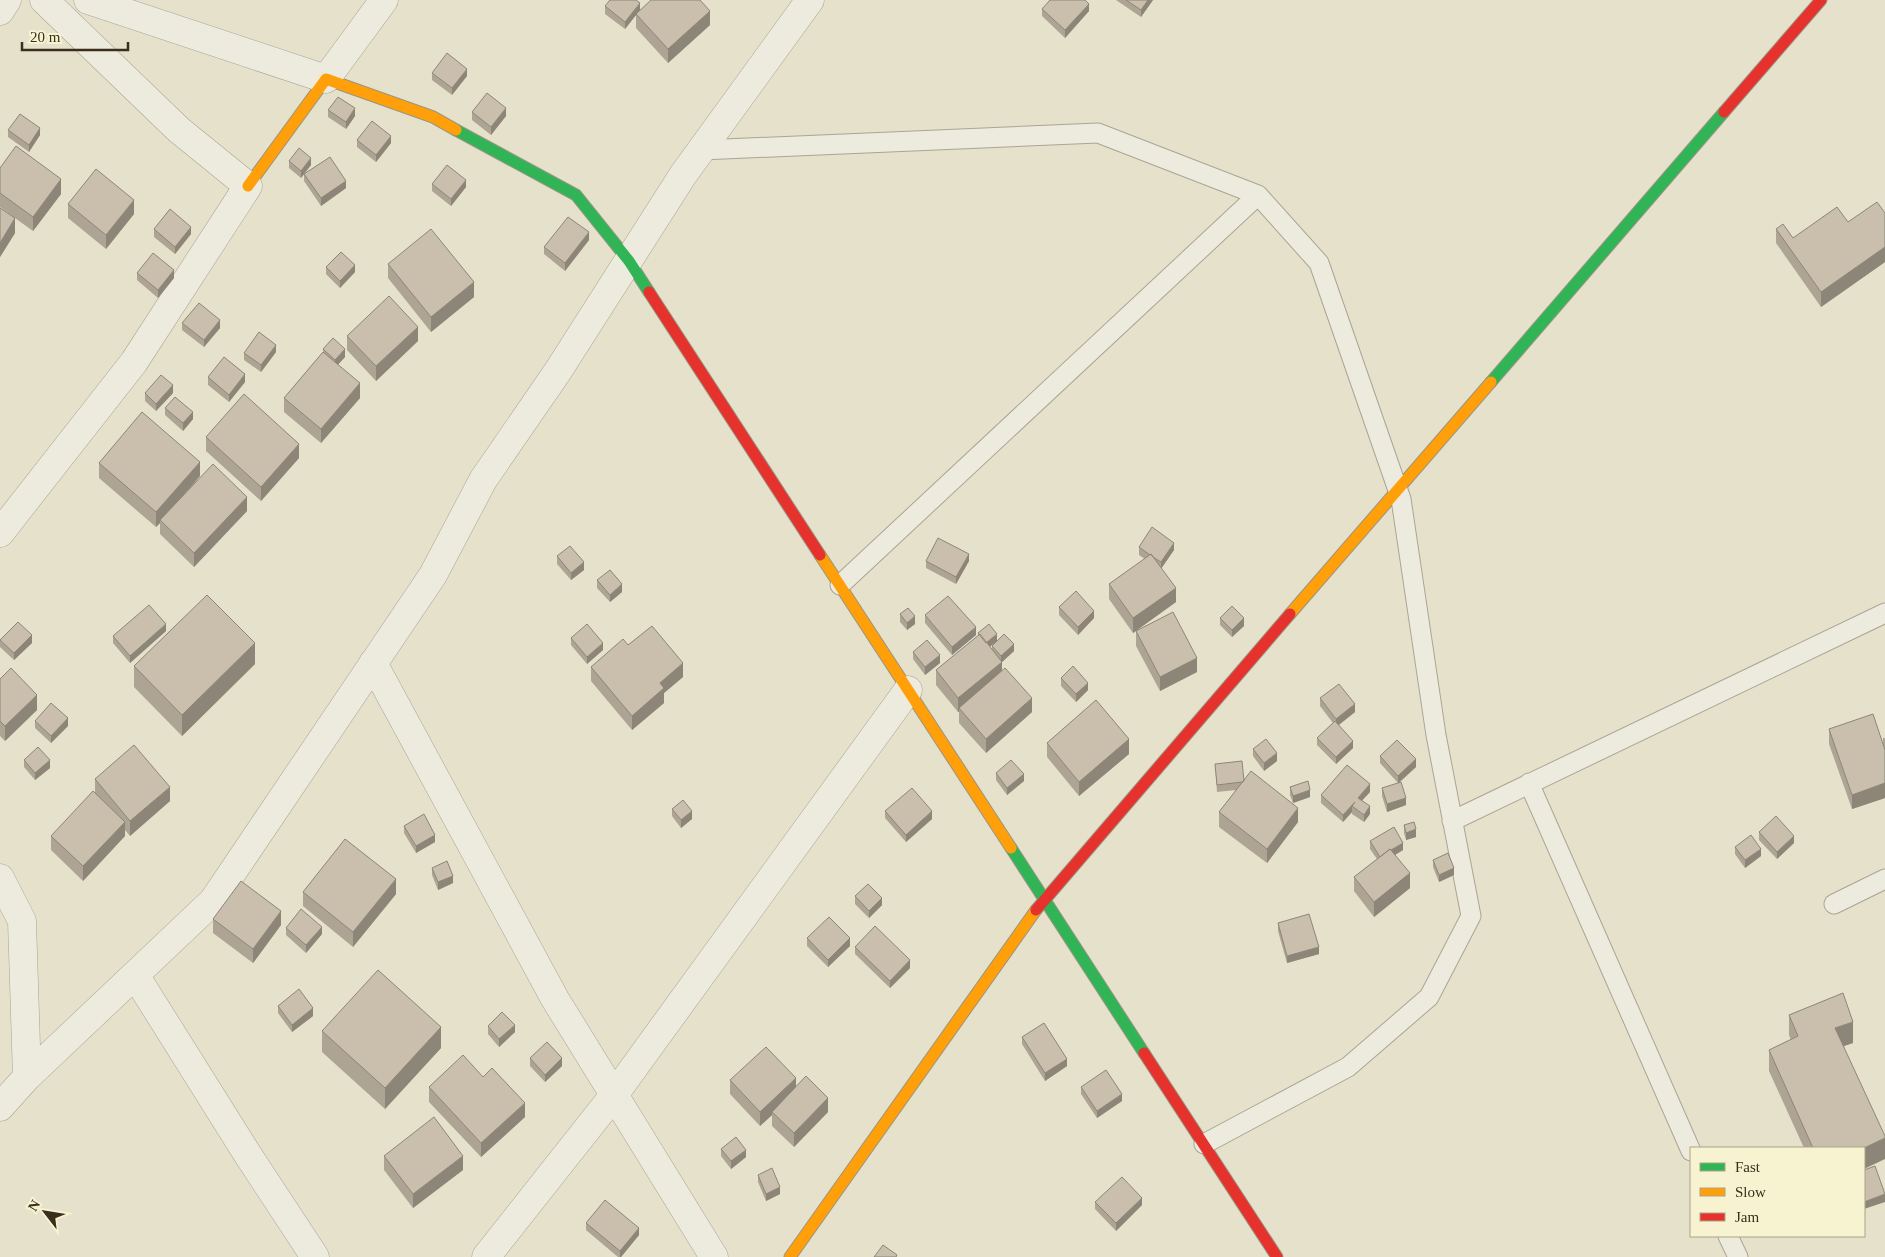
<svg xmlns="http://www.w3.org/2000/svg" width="1885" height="1257" font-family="'Times New Roman',serif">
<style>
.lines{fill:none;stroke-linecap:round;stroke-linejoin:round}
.lane-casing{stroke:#aaa595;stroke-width:21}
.street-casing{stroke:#aaa595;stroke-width:29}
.fast-casing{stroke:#9a9584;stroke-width:13}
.slow-casing{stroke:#9a9584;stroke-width:13}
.jam-casing{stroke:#9a9584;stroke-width:13}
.lane{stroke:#edeade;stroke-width:19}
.street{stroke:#edeade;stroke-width:28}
.fast{stroke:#30b455;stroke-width:11}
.slow{stroke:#ff9f0a;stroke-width:11}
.jam{stroke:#e5322d;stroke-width:11}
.wall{fill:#ada494}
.shaded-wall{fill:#8d8678}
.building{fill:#c9bfac;stroke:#8d8678}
</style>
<rect width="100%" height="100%" fill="#e5e1cb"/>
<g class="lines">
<g class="lane-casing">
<path id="lane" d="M701 150 1098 133 1258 195 1319 263 1401 499 1436 735 1471 916 1429 997 1348 1067 1204 1144
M840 585 1258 195
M1529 783 1691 1151
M1452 821 1885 613
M1834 904 1885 879
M1728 1236 1738 1257"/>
</g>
<g class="street-casing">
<path id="street" d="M88 0 326 79 384 0
M0 11 7 0
M0 533 134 362 248 186 179 130 44 0
M373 663 555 999 714 1257
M0 878 22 921 27 1077
M135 975 248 1155 315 1257
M0 1107 27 1077 213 901 433 575 483 480 558 371 683 175 810 0
M486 1257 614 1095 908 690"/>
</g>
<g class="fast-casing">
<path id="fast" d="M456 130 576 195 629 261 649 292
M1491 382 1724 112
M1011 848 1144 1053"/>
</g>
<g class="slow-casing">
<path id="slow" d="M248 186 326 79 433 117 456 130
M820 555 1011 848
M1290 614 1491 382
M790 1257 1036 910"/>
</g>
<g class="jam-casing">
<path id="jam" d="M1724 112 1821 0
M649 292 820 555
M1036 910 1290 614
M1144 1053 1277 1257"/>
</g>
<use href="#lane" class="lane"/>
<use href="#street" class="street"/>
<use href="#fast" class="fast"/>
<use href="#slow" class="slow"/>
<use href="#jam" class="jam"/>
</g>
<path class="wall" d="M1116 0H1153L1141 17Z
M605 6 640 10 710 25 668 63 636 28V15L625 29 605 14Z
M1042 9 1089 11 1065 38 1042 16Z
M432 73 467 76 452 95 432 80Z
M328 110 355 116 346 129 328 117Z
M472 112 506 116 491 135 472 120Z
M8 130 40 135 29 152 8 137Z
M357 140 391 143 376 162 357 147Z
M289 161 311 165 301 178 289 168Z
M0 168 61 194 33 231 15 218V233L0 257V208L14 217 0 207Z
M304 174 346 188 321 206 304 181Z
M432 184 466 187 451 206 432 191Z
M68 204 134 214 106 249 68 218Z
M1885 213V262L1821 307 1776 243V229L1793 238 1848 222Z
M154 229 191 234 175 254 154 237Z
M589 240 565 271 544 254V247Z
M388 264 474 297 431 332 388 278Z
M326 267 355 272 340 288 326 274Z
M137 273 174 278 158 298 137 280Z
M182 323 220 328 204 347 182 330Z
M347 336 418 341 376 381 347 350Z
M323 349 345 357 338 364 360 398 321 443 284 412V398L323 352Z
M276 352 261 372 244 360V353Z
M208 377 245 382 229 402 208 385Z
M145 393H173L156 411 145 401Z
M165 408 193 419 183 431 165 415Z
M206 437 299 458 261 501 206 451Z
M99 463 200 476 191 487 247 511 194 567 160 534V523L156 527 99 478Z
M1139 547 1174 550 1161 568 1176 602 1133 633 1109 599V584L1145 559 1139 555Z
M557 556 584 570 571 580 557 564Z
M926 561H969L956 584 926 568Z
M597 580 622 592 610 602 597 588Z
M1059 607 1094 618 1078 635 1059 615Z
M900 614 915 624 907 630 900 622Z
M925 615 976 635 952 655 925 623Z
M1220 618 1244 626 1232 637 1220 625Z
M166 631 130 663 113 643V636Z
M1136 631 1197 672 1160 691 1136 646Z
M978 633 992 649V646L1014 651 1002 662V670L1032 712 986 753 959 723V712H958L936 685V670L978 636Z
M571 638 603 650 587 664 571 645Z
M0 640 32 643 14 660 0 647Z
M628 645 683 677 664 693V703L632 730 591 681V667Z
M913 652 940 663 925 675 913 659Z
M255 664 182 736 134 687V666Z
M1061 678 1088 690 1076 702 1061 686Z
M0 679 37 710 5 741 0 736Z
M1320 698 1355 712 1339 725 1353 748 1336 764 1317 745V738L1333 723 1320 706Z
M35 721 68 726 51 743 35 728Z
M1829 729 1883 744V738H1885V798L1852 809 1829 744Z
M1047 743 1129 754 1079 796 1047 757Z
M1253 749 1277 761 1264 771 1253 756Z
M1380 756 1416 767 1399 783 1406 805 1387 812 1382 796V788L1398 783 1380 763Z
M24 760 50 768 35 780 24 767Z
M1215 764 1244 781 1298 822 1267 863 1219 827V812L1236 790 1217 792Z
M996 773 1024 781 1007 795 996 780Z
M95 779 170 801 130 836 125 830V836L83 881 51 850V836L95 793Z
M1290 787 1310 797 1293 803 1290 795Z
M1370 792 1362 800 1370 814 1364 822 1352 814V812L1343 822 1321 803V795Z
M672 809 692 819 681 828 672 816Z
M885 811 932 819 906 842 885 818Z
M1404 825 1416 837 1406 840 1404 833Z
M404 826 435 842 416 853 404 833Z
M1759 832 1794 843 1777 859 1759 840Z
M1370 841 1403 850 1395 855 1410 888 1374 917 1354 891V877L1377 859 1370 849Z
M1735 847 1761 856 1745 868 1735 854Z
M1433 860 1454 875 1439 882 1433 867Z
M432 868 453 883 438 890 432 875Z
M303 892 396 894 353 947 303 906Z
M855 896 882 905 869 918 855 904Z
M213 919 281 925 253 963 213 933Z
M1278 923 1319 954 1287 963 1278 931Z
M286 928 322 934 306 953 286 935Z
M807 938 850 946 828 967 807 946Z
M855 947 910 968 890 988 855 954Z
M278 1006 313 1016 292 1032 278 1013Z
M1789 1015 1853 1043 1844 1046 1864 1148H1804L1769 1071V1050L1791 1040 1789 1035Z
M488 1026 515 1032 499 1047 488 1034Z
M322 1031 441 1048 385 1109 322 1052Z
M1022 1037 1067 1066 1045 1081 1022 1044Z
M530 1058 562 1066 545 1082 530 1066Z
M483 1077 525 1117 481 1157 429 1102V1087Z
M730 1080 796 1087 828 1112 794 1147 772 1126V1115L760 1126 730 1094Z
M1081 1087 1122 1101 1097 1118 1081 1094Z
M721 1149 746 1157 731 1169 721 1156Z
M384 1156 463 1170 413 1208 384 1170Z
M758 1175 780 1194 766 1201 758 1182Z
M1095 1202 1142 1205 1116 1231 1095 1209Z
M586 1223 639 1235 621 1257H618L586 1230Z"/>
<path class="shaded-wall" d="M1148 0H1153L1141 17V10Z
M640 3V10L625 29V22Z
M1089 4V11L1065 38V30Z
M710 11V25L668 63V49Z
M467 69V76L452 95V88Z
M355 108V116L346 129V122Z
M506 108V116L491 135V127Z
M40 128V135L29 152V145Z
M391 136V143L376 162V155Z
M311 158V165L301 178V171Z
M61 179V194L33 231V217Z
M466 180V187L451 206V199Z
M346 181V188L321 206V198Z
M134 200V214L106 249V235Z
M15 218V233L0 257V243Z
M191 227V234L175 254V247Z
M589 232V240L565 271V263Z
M1885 247V262L1821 307V292Z
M355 265V272L340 288V281Z
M174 270V278L158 298V290Z
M474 282V297L431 332V317Z
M220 320V328L204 347V340Z
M418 327V341L376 381V366Z
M276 345V352L261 372V365Z
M345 349V357L335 368V360Z
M245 374V382L229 402V395Z
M360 383V398L321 443V429Z
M173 385V393L156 411V404Z
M193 412V419L183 431V423Z
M299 444V458L261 501V487Z
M200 462V476L161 521 160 520V523L156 527V512Z
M247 497V511L194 567V553Z
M1174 543V550L1161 569V562Z
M969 554V561L956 584V577Z
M584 562V570L571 580V573Z
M622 584V592L610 602V595Z
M1176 588V602L1133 633V618Z
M1094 611V618L1078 635V627Z
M915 616V624L907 630V623Z
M1244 618V626L1232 637V630Z
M166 624V631L130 663V656Z
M976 627V635L952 655V647Z
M997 634V641L986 650V643Z
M32 635V643L14 660V653Z
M255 643V664L182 736V715Z
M603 643V650L587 664V657Z
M1014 644V651L1002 662V676L959 708V712H958V698L1001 663V656Z
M940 655V663L925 675V667Z
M1197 658V672L1160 691V677Z
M683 663V677L664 693V703L632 730V716L660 683Z
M1088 683V690L1076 702V694Z
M37 695V710L5 741V726Z
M1032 698V712L986 753V739Z
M1355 704V712L1336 727V719Z
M68 718V726L51 743V736Z
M1129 739V754L1079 796V782Z
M1353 741V748L1336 764V757Z
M1277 753V761L1264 771V763Z
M1416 759V767L1398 783V776Z
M50 760V768L35 780V773Z
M1024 774V781L1007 795V788Z
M1885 783V798L1852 809V795Z
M1370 784V792L1358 805V798Z
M170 787V801L130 836V821Z
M1310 790V797L1293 803V796Z
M1406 798V805L1387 812V804Z
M1355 802 1352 806V812L1343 822V815Z
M1370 806V814L1364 822V815Z
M1298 808V822L1267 863V849Z
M692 811V819L681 828V820Z
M932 811V819L906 842V835Z
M125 822V836L83 881V866Z
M1416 829V837L1406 840V833Z
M435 835V842L416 853V846Z
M1794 836V843L1777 859V852Z
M1403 843V850L1380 864V857Z
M1761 849V856L1745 868V860Z
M1454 868V875L1439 882V875Z
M1410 873V888L1374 917V902Z
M453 876V883L438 890V882Z
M396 879V894L353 947V932Z
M882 898V905L869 918V911Z
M281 911V925L253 963V949Z
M322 927V934L306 953V945Z
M850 938V946L828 967V960Z
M1319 947V954L1287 963V956Z
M910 960V968L890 988V981Z
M313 1008V1016L292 1032V1025Z
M1853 1022V1043L1835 1049V1028Z
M515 1025V1032L499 1047V1039Z
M441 1027V1048L385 1109V1088Z
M562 1058V1066L545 1082V1075Z
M1067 1059V1066L1045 1081V1073Z
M796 1078V1092L772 1112V1115L760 1126V1112Z
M1122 1094V1101L1097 1118V1111Z
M828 1098V1112L794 1147V1133Z
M525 1103V1117L481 1157V1143Z
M1885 1138V1159L1864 1169V1148Z
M746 1150V1157L731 1169V1161Z
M463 1156V1170L413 1208V1194Z
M780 1187V1194L766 1201V1194Z
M1885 1194V1202L1864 1209V1202Z
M1142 1198V1205L1116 1231V1223Z
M639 1228V1235L621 1257H620V1251Z"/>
<path class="building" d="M610 0H636L640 3 625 22 605 6Z
M651 0H700L710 11 668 49 636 14Z
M1050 0H1085L1089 4 1065 30 1042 9Z
M1126 0H1148L1141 10Z
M447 53 467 69 452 88 432 73Z
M487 93 506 108 491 127 472 112Z
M338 97 355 108 346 122 328 110Z
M20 114 40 128 29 145 8 130Z
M372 121 391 136 376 155 357 140Z
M16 146 61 179 33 217 0 193V168Z
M299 148 311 158 301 171 289 161Z
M330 157 346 181 321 198 304 174Z
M447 165 466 180 451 199 432 184Z
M96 169 134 200 106 235 68 204Z
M1877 202 1885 213V247L1821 292 1776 229 1783 224 1793 238 1837 207 1848 222Z
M0 208 15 218 0 243Z
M170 209 191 227 175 247 154 229Z
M568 217 589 232 565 263 544 247Z
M431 229 474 282 431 317 388 264Z
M341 252 355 265 340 281 326 267Z
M153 253 174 270 158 290 137 273Z
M389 296 418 327 376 366 347 336Z
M199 303 220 320 204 340 182 323Z
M259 332 276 345 261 365 244 353Z
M333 338 345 349 335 360 323 349Z
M323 352 360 383 321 429 284 398Z
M224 357 245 374 229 395 208 377Z
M161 375 173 385 156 404 145 393Z
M244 394 299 444 261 487 206 437Z
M175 397 193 412 183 423 165 408Z
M142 412 200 462 156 512 99 463Z
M213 464 247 497 194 553 160 520Z
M1152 527 1174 543 1161 562 1153 557 1151 554 1150 555 1139 547Z
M938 538 969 554 956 577 926 561Z
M570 546 584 562 571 573 557 556Z
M1151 554 1176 588 1133 618 1109 584Z
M610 570 622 584 610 595 597 580Z
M1076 591 1094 611 1078 627 1059 607Z
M207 595 255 643 182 715 134 666Z
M948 596 976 627 952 647 925 615Z
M149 605 166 624 130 656 113 636Z
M1232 606 1244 618 1232 630 1220 618Z
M908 608 915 616 907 623 900 614Z
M1173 612 1197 658 1160 677 1136 631Z
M18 622 32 635 14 653 0 640Z
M587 624 603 643 587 657 571 638Z
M989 624 997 634 986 643 978 633Z
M652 626 683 663 660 683 664 688 632 716 591 667 623 639 628 645Z
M980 634 1002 662 958 698 936 670Z
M1004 634 1014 644 1001 656 992 646Z
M927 640 940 655 925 667 913 652Z
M1073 666 1088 683 1076 694 1061 678Z
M11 668 37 695 5 726 0 721V679Z
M1005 668 1032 698 986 739 959 708Z
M1339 684 1355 704 1336 719 1320 698Z
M1096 700 1129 739 1079 782 1047 743Z
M51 703 68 718 51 736 35 721Z
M1873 714 1885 750V783L1852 795 1829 729Z
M1335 721 1353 741 1336 757 1317 738Z
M1266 739 1277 753 1264 763 1253 749Z
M1397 740 1416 759 1398 776 1380 756Z
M134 745 170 787 130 821 95 779Z
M38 747 50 760 35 773 24 760Z
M1011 760 1024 774 1007 788 996 773Z
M1242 761 1244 781 1242 782 1217 785 1215 764Z
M1347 765 1370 784 1358 798 1370 806 1364 815 1352 806 1355 802 1343 815 1321 795Z
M1251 771 1298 808 1267 849 1219 812Z
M1308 781 1310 790 1293 796 1290 787Z
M1401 782 1406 798 1387 804 1382 788Z
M912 788 932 811 906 835 885 811Z
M93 791 125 822 83 866 51 836Z
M683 800 692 811 681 820 672 809Z
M424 814 435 835 416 846 404 826Z
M1776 816 1794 836 1777 852 1759 832Z
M1414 822 1416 829 1406 833 1404 825Z
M1394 827 1403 843 1391 850 1390 849 1380 857 1370 841Z
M1751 835 1761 849 1745 860 1735 847Z
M345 839 396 879 353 932 303 892Z
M1390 849 1410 873 1374 902 1354 877Z
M1448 853 1454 868 1439 875 1433 860Z
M447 861 453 876 438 882 432 868Z
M241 881 281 911 253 949 213 919Z
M868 884 882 898 869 911 855 896Z
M301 909 322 927 306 945 286 928Z
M1309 914 1319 947 1287 956 1278 923Z
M829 917 850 938 828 960 807 938Z
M875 926 910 960 890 981 855 947Z
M378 970 441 1027 385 1088 322 1031Z
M299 989 313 1008 292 1025 278 1006Z
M1843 993 1853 1022 1835 1028 1885 1136V1138L1864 1148H1813L1769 1050 1798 1036 1789 1015Z
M502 1012 515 1025 499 1039 488 1026Z
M1044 1023 1067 1059 1045 1073 1022 1037Z
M547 1042 562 1058 545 1075 530 1058Z
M766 1047 796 1078 760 1112 730 1080Z
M463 1055 483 1077 492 1068 525 1103 481 1143 429 1087Z
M1106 1070 1122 1094 1097 1111 1081 1087Z
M806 1076 828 1098 794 1133 772 1112Z
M434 1117 463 1156 413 1194 384 1156Z
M736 1137 746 1150 731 1161 721 1149Z
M1875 1166 1885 1194 1864 1202V1170Z
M772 1168 780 1187 766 1194 758 1175Z
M1122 1177 1142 1198 1116 1223 1095 1202Z
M605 1200 639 1228 620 1251 586 1223Z
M883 1245 897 1255 896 1257H874Z"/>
<rect x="1690" y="1147" width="175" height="90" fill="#f7f2d0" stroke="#aba488"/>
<rect x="1700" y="1163" width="25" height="8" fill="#30b455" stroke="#aba488"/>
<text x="1735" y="1172" font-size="15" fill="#392f1c">Fast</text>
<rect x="1700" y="1188" width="25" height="8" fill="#ff9f0a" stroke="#aba488"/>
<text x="1735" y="1197" font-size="15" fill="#392f1c">Slow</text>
<rect x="1700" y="1213" width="25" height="8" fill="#e5322d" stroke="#aba488"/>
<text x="1735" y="1222" font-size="15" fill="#392f1c">Jam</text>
<g transform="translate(45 1212) rotate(301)" stroke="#f7f2d0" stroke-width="4" paint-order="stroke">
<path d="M0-4L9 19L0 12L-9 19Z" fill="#392f1c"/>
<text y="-8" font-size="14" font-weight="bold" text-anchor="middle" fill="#392f1c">N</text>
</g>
<path d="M22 42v8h106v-8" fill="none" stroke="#392f1c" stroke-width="2.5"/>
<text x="30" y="42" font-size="15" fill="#392f1c" stroke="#f7f2d0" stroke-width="4" paint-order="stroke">20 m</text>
</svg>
